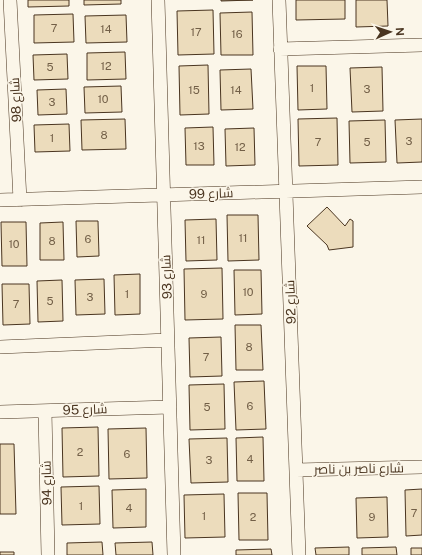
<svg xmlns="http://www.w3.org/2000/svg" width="422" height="555" font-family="'Public Sans',Cairo,sans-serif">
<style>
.building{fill:#ecdcbc;stroke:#4a3520}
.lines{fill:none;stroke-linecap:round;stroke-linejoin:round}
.street-casing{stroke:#4a3520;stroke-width:14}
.street{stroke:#fbf6e9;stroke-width:13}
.labels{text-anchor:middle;stroke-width:3;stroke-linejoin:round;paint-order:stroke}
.number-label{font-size:11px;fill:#725f47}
.street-label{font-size:13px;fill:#4a3520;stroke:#fbf6e9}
</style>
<rect width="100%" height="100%" fill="#fbf6e9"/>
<path class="building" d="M28 0H69V6L28 7Z
M84 0H121V4L84 5Z
M221 0H253L221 1Z
M296 0H345V19L296 20Z
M356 0H387L388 26 356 27Z
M213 10 214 54 178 55 177 11Z
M252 12 253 55H221L220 13Z
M73 14 74 42 34 43V15Z
M126 15 127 42 86 43 85 16Z
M125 52 126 79 87 80V53Z
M67 54 68 79 34 80 33 55Z
M208 65 209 114 180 115 179 66Z
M297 66H326L327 109 298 110Z
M382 67 383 111 352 112 350 68Z
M251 69 253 109 221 110 220 70Z
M121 86 122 112 85 113 84 87Z
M66 89 67 114 38 115 37 90Z
M337 118 338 165 299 166 298 119Z
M125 119 126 149 82 150 81 120Z
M422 119V162L397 163 395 120Z
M385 120 386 162 350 163 349 121Z
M69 124 70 151 35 152 34 125Z
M213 127 214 165H186L185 128Z
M254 128 255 165 226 166 225 129Z
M327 207 345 226 350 219 353 221V247L329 250 327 245 307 226Z
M227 215H258L259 260 228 261Z
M216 219 217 260 186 261 185 220Z
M76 221H98L99 256 77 257Z
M1 222H26L27 266H2Z
M63 222 64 260H40V223Z
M222 268 223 319 185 320 184 269Z
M234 270H261L262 314 235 315Z
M140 274V314L115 315 114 275Z
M104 279 105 314 76 315 75 280Z
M62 280 63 321 38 322 37 281Z
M2 284H29L30 324 3 325Z
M235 325H261L263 370H236Z
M221 337 222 376 190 377 189 338Z
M264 381 266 429 236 430 234 382Z
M224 384 225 429 190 430 189 385Z
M98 427 99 476 63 477 62 428Z
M146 428 147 478 109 479 108 429Z
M263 437 264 481H237L236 438Z
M227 438 228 482 191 483 189 439Z
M0 444H14L16 514H0Z
M99 486 100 524 62 525 61 487Z
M146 489V527L113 528 112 490Z
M422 489V535L406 536 405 490Z
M238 493H267L268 540H239Z
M224 494 225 537 185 538 184 495Z
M387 497 388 537 357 538 356 498Z
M102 542 103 555H67V543Z
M152 542 153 555H116L115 543Z
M349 547V555H316L315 548Z
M396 547 397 555H362V548Z
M411 548H422V555H411Z
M271 549 272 555H236V550Z
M0 552H14V555H0Z"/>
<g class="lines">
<g class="street-casing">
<path id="street" d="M10 0 20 200
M158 0 174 555
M279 0 299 555
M280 49 422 45
M0 200 422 187
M0 347 168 340
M45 411 48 555
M0 412 170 407
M296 470 422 467"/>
</g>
<use href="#street" class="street"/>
</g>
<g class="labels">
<g class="number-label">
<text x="54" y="32">7</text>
<text x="106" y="33">14</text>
<text x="196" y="36">17</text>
<text x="237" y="38">16</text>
<text x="106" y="70">12</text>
<text x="50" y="71">5</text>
<text x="312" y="92">1</text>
<text x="367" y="93">3</text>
<text x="194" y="94">15</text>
<text x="236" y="94">14</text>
<text x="103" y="103">10</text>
<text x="52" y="106">3</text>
<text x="104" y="139">8</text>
<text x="52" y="142">1</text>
<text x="409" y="145">3</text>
<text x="318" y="146">7</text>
<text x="367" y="146">5</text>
<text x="199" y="150">13</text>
<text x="240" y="151">12</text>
<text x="243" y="242">11</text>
<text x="88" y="243">6</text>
<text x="201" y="244">11</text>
<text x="52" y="245">8</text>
<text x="14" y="248">10</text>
<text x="248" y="296">10</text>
<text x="127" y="298">1</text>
<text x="204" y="298">9</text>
<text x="90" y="301">3</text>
<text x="50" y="305">5</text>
<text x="16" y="308">7</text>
<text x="249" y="351">8</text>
<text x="206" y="361">7</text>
<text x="250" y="410">6</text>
<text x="207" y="411">5</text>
<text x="80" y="456">2</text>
<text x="127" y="458">6</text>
<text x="250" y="463">4</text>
<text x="209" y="464">3</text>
<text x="81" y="510">1</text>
<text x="129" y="512">4</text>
<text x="414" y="517">7</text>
<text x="204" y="520">1</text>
<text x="253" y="521">2</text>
<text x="372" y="521">9</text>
</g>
<g class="street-label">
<text transform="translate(15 100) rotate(-93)" y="5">شارع 98</text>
<text transform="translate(211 193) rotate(-2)" y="5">شارع 99</text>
<text transform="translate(166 277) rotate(-92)" y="5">شارع 93</text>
<text transform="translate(290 302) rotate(-92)" y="5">شارع 92</text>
<text transform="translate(85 409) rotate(-2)" y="5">شارع 95</text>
<text transform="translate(359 468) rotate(-1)" y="5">شارع ناصر بن ناصر</text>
<text transform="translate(46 483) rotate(-91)" y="5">شارع 94</text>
</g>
</g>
<g transform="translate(390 32) rotate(87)" stroke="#fbf6e9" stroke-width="3" paint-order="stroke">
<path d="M0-3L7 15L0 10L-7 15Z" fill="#4a3520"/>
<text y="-6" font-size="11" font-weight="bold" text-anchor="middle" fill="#4a3520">N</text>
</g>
</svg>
